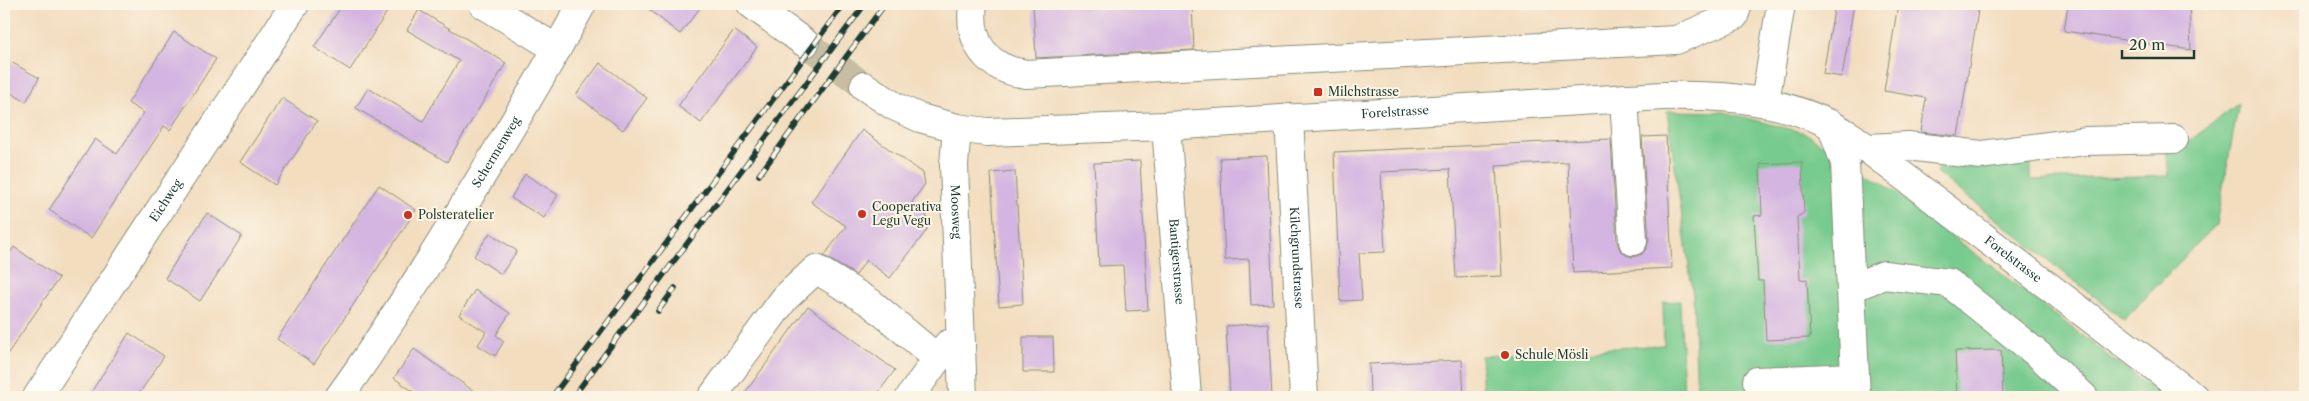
<svg xmlns="http://www.w3.org/2000/svg" width="2309" height="401" font-family="'Libre Caslon Text',serif">
<style>
.grass{fill:#78cb8e;stroke:#4c8461}
.building{fill:#d4b5e1}
.lines{fill:none;stroke-linecap:round;stroke-linejoin:round}
.minor-tunnel{stroke:#c8bda3;stroke-width:28;stroke-dasharray:28 14;stroke-linecap:butt}
.minor-casing{stroke:#888d7a;stroke-width:30}
.minor{stroke:#fff;stroke-width:28}
.rail-casing{stroke:#1f3d34;stroke-width:5.5}
.rail{stroke:#fcf5e5;stroke-width:4;stroke-dasharray:11;stroke-linecap:butt}
.poi-dot{fill:#c8321e;stroke:#fcf5e5;stroke-width:2}
.labels{text-anchor:middle;stroke-width:4;stroke-linejoin:round;paint-order:stroke}
.poi-label{font-size:12px;fill:#1f3d34;stroke:#fcf5e5;text-anchor:start}
.street-label{font-size:12px;fill:#1f3d34;stroke:#fcf5e5}
</style>
<rect width="100%" height="100%" fill="#fcf5e5"/>
<filter id="ink" filterUnits="userSpaceOnUse"><feTurbulence type="fractalNoise" baseFrequency=".02" numOctaves="2"/><feDisplacementMap in="SourceGraphic" scale="10" xChannelSelector="R" yChannelSelector="G"/><feConvolveMatrix kernelMatrix="1 2 1 2 8 2 1 2 1" color-interpolation-filters="sRGB"/></filter>
<filter id="wash" filterUnits="userSpaceOnUse"><feTurbulence type="fractalNoise" baseFrequency=".0096" numOctaves="4" result="noise"/><feDisplacementMap in="SourceGraphic" scale="20" xChannelSelector="R" yChannelSelector="G"/><feGaussianBlur stdDeviation="1.12" result="paint"/><feColorMatrix in="noise" values="0 0 0 0 0 0 0 0 0 0 0 0 0 0 0 0 0 1.4 0 .05"/><feComposite in="paint" operator="in"/></filter>
<g filter="url(#wash)">
<rect width="100%" height="100%" fill="#f2ddbf"/>
<path class="grass" d="M2239 103 2216 224 2124 320 1936 172 1945 160 2031 158V180L2169 176 2166 147 2188 142Z
M1667 111 1724 112 1805 133 1883 183 2162 397H1697L1693 295Z
M1680 301 1684 397H1483L1481 356 1664 345 1663 302Z"/>
<g id="blocks">
<path class="building" d="M343 4H392L350 70 314 47Z
M642 4H703L680 34Z
M1033 4H1192L1194 50 1036 58Z
M1835 4H1854L1842 77 1823 74Z
M1898 4H1979L1958 136 1921 132 1926 98 1884 91Z
M2068 4H2189L2191 50 2064 31Z
M419 10 506 63 447 162 356 108 368 88 423 121 459 61 407 30Z
M734 30 757 47 701 123 678 106Z
M174 32 216 59 170 130 164 126 91 238 49 210 95 139 117 154 144 113 128 103Z
M4 58 39 78 26 102 4 89Z
M600 63 647 98 623 130 576 95Z
M282 98 317 121 275 185 240 162Z
M862 130 923 173 925 184 912 202 926 214 927 230 890 278 866 260 856 275 824 256 846 226 811 202Z
M1666 136 1672 268 1573 273 1568 162 1496 166 1502 276 1456 278 1450 169 1381 172 1385 252 1359 253 1362 300 1340 301 1334 152 1611 139 1617 242 1620 250 1626 255 1633 257 1642 254 1647 247 1649 240 1642 137Z
M1267 156 1273 304 1251 305 1249 259 1225 260 1220 158Z
M1140 161 1148 310 1126 311 1123 265 1099 266 1094 163Z
M1802 162 1804 213 1797 217 1800 280 1807 279 1810 338 1766 340 1763 281H1758L1754 216 1762 215 1760 164Z
M1015 171 1023 304 999 306 991 173Z
M525 174 558 195 544 218 511 198Z
M379 185 416 210 314 364 277 339Z
M207 213 242 236 200 301 165 278Z
M490 233 517 251 501 274 474 256Z
M14 247 59 278 4 359V261Z
M475 290 510 313 496 335 504 341 495 356 478 345 486 332 459 315Z
M808 306 895 370 875 397H742Z
M1268 323 1272 397H1230L1226 326Z
M129 333 164 356 137 397H88Z
M1023 337H1053L1054 372H1023Z
M414 349 482 397H421L394 378Z
M2001 350 2003 397H1957L1955 351Z
M1462 360 1464 397H1370L1369 364Z"/>
</g>
</g>
<g filter="url(#ink)">
<use href="#blocks" fill-opacity="0" stroke="#888d7a" stroke-width="1"/>
<g class="lines">
<path class="minor-tunnel" d="M805 43 864 86"/>
<g class="minor-casing">
<g id="minor">
<path d="M483 4 557 49"/>
<path d="M751 4 805 43"/>
<path d="M973 4C968 43 987 69 1026 74L1676 40 1734 16 1738 4"/>
<path id="s1" d="M864 86 894 106 920 118 957 128 987 132 1166 126 1663 96C1728 94 1795 100 1852 137L2194 397"/>
<path d="M1624 98 1633 241"/>
<path d="M1765 102 1781 4"/>
<path id="s2" d="M1289 118 1304 397"/>
<path d="M1831 124 1845 163 1856 397"/>
<path id="s3" d="M1166 126 1187 397"/>
<path id="s4" d="M957 128 954 165 963 397"/>
<path d="M1868 148 1908 146 1981 155 2085 141 2174 139"/>
<path d="M1851 288 1884 275 1949 283 2040 356 2084 397"/>
<path d="M1757 381 1855 377"/>
<path id="s5" d="M37 397 295 4"/>
<path id="s6" d="M339 397C373 351 404 301 435 252 486 170 536 88 582 4"/>
<path d="M712 397 785 298 816 269 871 303 938 359"/>
<path d="M910 397 948 344"/>
</g>
</g>
<use href="#minor" class="minor"/>
<g class="rail-casing">
<path id="rail" d="M759 175 885 4
M658 311 675 288
M552 397 844 4
M573 397 865 4"/>
</g>
<use href="#rail" class="rail"/>
</g>
</g>
<g class="poi-dot">
<rect x="1313" y="87" width="10" height="10" rx="2.5"/>
<circle cx="862" cy="214" r="5"/>
<circle cx="408" cy="215" r="5"/>
<circle cx="1505" cy="355" r="5"/>
</g>
<g class="labels">
<g class="poi-label">
<text x="1328" y="96">Milchstrasse</text>
<text x="872" y="211">Cooperativa<tspan x="872" dy="14">Legu Vegu</tspan></text>
<text x="418" y="219">Polsteratelier</text>
<text x="1515" y="359">Schule Mösli</text>
</g>
<g class="street-label">
<text dy="4" stroke="none"><textPath href="#s1" startOffset="542">Forelstrasse</textPath></text>
<text dy="4" stroke="none"><textPath href="#s6" startOffset="291">Schermenweg</textPath></text>
<text dy="4" stroke="none"><textPath href="#s5" startOffset="235">Eichweg</textPath></text>
<text dy="4" stroke="none"><textPath href="#s4" startOffset="84">Moosweg</textPath></text>
<text dy="4" stroke="none"><textPath href="#s2" startOffset="140">Kilchgrundstrasse</textPath></text>
<text dy="4" stroke="none"><textPath href="#s1" startOffset="1209">Forelstrasse</textPath></text>
<text dy="4" stroke="none"><textPath href="#s3" startOffset="136">Bantigerstrasse</textPath></text>
</g>
</g>
<rect width="2309" height="401" fill="none" stroke="#fcf5e5" stroke-width="20"/>
<path d="M2122 50v8h72v-8" fill="none" stroke="#1f3d34" stroke-width="2.5"/>
<text x="2129" y="50" font-size="15" fill="#1f3d34" stroke="#fcf5e5" stroke-width="4" paint-order="stroke">20 m</text>
</svg>
